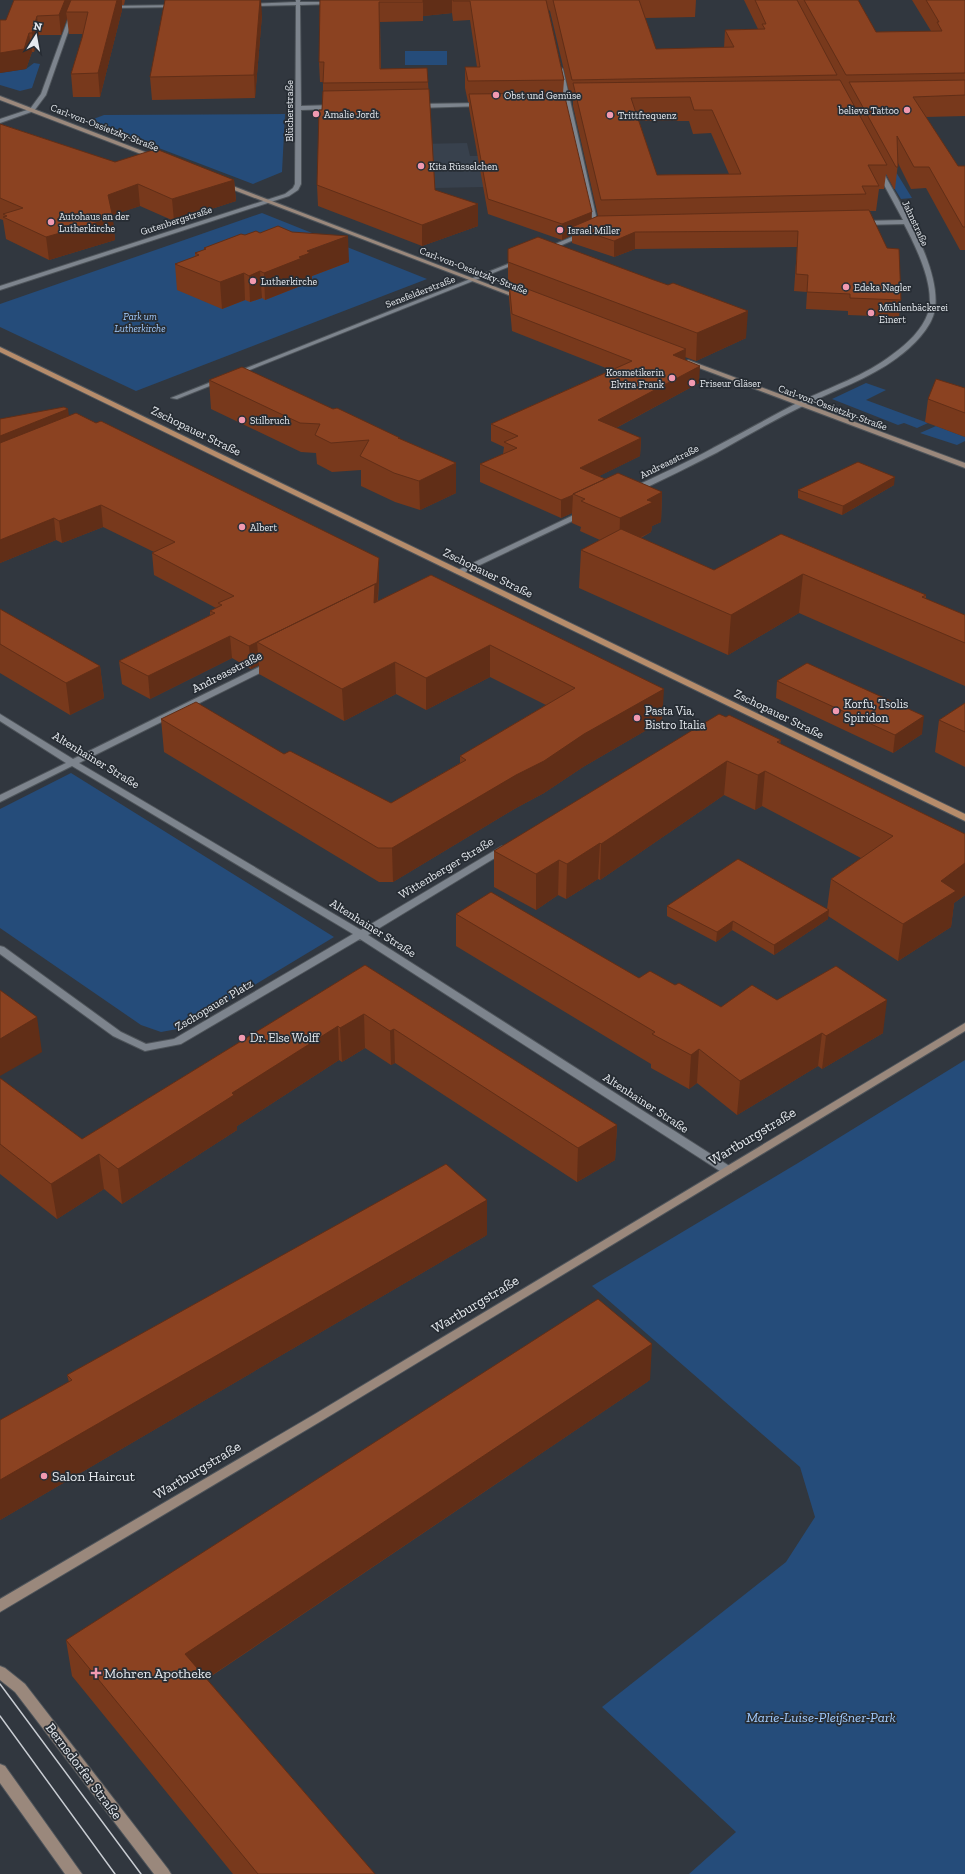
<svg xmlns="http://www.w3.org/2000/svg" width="965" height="1874" font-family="'Zilla Slab',serif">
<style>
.built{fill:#38414d}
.green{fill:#254c7a}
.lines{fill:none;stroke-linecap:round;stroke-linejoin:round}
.street-casing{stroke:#4e545a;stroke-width:2}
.secondary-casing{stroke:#4e545a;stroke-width:2}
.primary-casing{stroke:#4e545a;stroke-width:2}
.street{fill:#7d848d;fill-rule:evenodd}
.secondary{fill:#9a887c;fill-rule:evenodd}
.primary{fill:#b68c6b;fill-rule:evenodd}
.tram{stroke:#c8ccd2;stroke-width:1.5}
.wall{fill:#78391c;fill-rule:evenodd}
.shaded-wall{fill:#612e17}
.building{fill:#8b4221;stroke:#612e17;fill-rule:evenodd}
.poi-dot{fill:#f19ab1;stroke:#272d34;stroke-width:1.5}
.labels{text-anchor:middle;stroke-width:3.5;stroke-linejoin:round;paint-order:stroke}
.far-poi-label{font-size:10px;fill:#e6eaef;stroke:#272d34;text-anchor:start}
.far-street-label{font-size:10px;fill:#e6eaef;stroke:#272d34}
.far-park-label{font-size:10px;font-style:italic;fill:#a2cbfe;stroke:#272d34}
.street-label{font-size:12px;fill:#e6eaef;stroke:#272d34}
.poi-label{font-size:12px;fill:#e6eaef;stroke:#272d34;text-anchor:start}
.near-street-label{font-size:14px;fill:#e6eaef;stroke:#272d34}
.near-poi-label{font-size:14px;fill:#e6eaef;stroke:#272d34;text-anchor:start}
.near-park-label{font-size:14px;font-style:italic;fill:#a2cbfe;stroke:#272d34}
</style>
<rect width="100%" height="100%" fill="#31373f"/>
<path class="built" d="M467 143 470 156H482L485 183 483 187 341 190 319 146Z"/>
<path class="green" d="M405 51H447V65H405Z
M34 63 40 64 32 88 20 91 0 85V73L26 69Z
M285 114 282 172 253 184 88 121 104 115Z
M896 172 912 198 901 199 885 173Z
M262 213 427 279 136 391 0 327V304Z
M866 383 886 390 866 400 928 423 917 428 904 423 898 425 832 399Z
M936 426 965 437V441L957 445 920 433Z
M71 773 334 937 183 1028 161 1032 141 1025 0 928V809Z
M965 1060V1874H689L736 1832 602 1707 786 1562 815 1517 800 1467 592 1286 798 1163Z"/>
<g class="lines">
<g class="street-casing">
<path id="street" d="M296 0H300V2H333L335 3 333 4 300 5 301 106 334 105 337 107 334 109 301 110V184L298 190 289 196 0 290V286L285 194 293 188 295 184 296 5 249 6 247 5 249 4 296 2Z
M177 5 179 7 109 8 107 7 109 6Z
M70 14 74 15 46 95 34 111 0 123V119L30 109 41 94Z
M560 67 563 69 599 229 548 251 545 249 546 248 593 228 557 69Z
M482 103 485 105 484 106 416 108 413 106 416 104Z
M879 168 882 170C901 205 941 268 935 309 932 328 912 347 897 358 869 379 834 390 803 406 774 420 746 436 718 452 691 466 664 479 637 492H631V488C659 475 686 463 713 448 742 433 770 417 799 402 830 387 865 376 893 354 907 344 922 330 928 313 936 287 916 247 904 224L863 225 860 223 863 221 903 220 876 170Z
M518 260 523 261 177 399 171 398Z
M580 512H586L587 514 461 574H458L454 572Z
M271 661 275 664 274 666 79 763 361 930 502 846H508L510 848 508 850 368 935 731 1167 733 1170 731 1173H723L360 939 181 1044 145 1051 113 1036 0 954V946L4 947 121 1032 146 1044 174 1039 353 934 72 766 0 802V795L66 763 0 721V714L73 759Z"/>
</g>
<g class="secondary-casing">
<path id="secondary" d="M0 96 158 157 159 158 154 159 0 100Z
M221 183H225L524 298 519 299 221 185Z
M688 360 965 463V468L686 363 685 362Z
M965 1023V1031L323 1420 0 1612V1599L315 1414Z
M0 1666 5 1668 25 1684 168 1869 171 1874H154L15 1692 0 1680Z
M0 1764 5 1766 82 1874H65L0 1783Z"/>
</g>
<g class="primary-casing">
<path id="primary" d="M0 347 965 814V821L0 352Z"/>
</g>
<use href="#street" class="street"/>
<use href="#secondary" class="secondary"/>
<use href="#primary" class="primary"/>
<path class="tram" d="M0 1684 141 1874
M0 1716 115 1874"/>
</g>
<path class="wall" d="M65 0H125L124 5H122V10L100 97H73L71 74 83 34H69L67 18 61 35H39L34 52H32L26 69 6 20Z
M320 0H696L695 17 645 18 656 49 724 48 725 30 758 29 744 0H858L876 32 931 31 912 0H965V116L926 117 958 166H965V250H960L926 188 911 189 898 163 895 189H894L886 174 884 189H879L876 211H869L901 300 899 317 848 315V311L806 309 807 292 794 291 797 247 635 249 614 257 572 243V235L562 240 488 214 469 108V102H468L465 88V67H477L470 20 453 21 452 13 423 16V21L380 22 381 69 428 82 435 190 478 226 422 246 318 206 317 185 323 91V82H320L319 62ZM548 9 550 11 571 100H573V106L598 216 592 219 563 93 564 80ZM639 121H689L693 134 711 133 729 174 657 175Z
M262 15 255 98 152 100 150 77Z
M0 124 115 162 234 180 236 201 174 221 140 206 112 215 115 240 49 260 6 239 3 220 0 219Z
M245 235 349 262 312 276V279L303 282V285L265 300 262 298 250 302 245 300 222 309 177 290 175 264 195 257V253L204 250V248Z
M508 249 746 338 696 361 685 357V360L699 383 616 428 641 438 640 456 599 476 605 479 662 492 661 522 652 526 651 532 641 538 714 570 781 534 926 595V599L965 615V686L799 613 728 655 579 588 581 550 600 540 580 531 581 527 572 523V513L561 518 480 482V464L503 454 504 447 491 441V424L611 370 512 331 509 298V289H508Z
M209 380 333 409 400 438V439L456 463V493L420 510 395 502 361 486V470L332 472 317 464 316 453 301 452 211 409Z
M965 388V437L925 422 928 399Z
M69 416 379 558V580L378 601 431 575 662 721 583 767 544 793 516 808 393 882H379L164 752 161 719 284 754 391 803 460 763V756L546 705 490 677 426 710 396 694 344 721 259 674V665L251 669 232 658 150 699 122 684 119 661 210 616V611L216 608 154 575 152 553 154 552 103 527 62 543 56 540 0 563V419Z
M894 485 842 515 798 498V490Z
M0 609 100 666 104 698 70 715 0 673Z
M777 681 922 734 893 753 776 698Z
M965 703V767L935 752 939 720Z
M726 717 781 740 780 744 965 834V895L954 903 951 927 898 961 828 916V919L774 955 732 930 716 942 667 916V906L827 909 831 879 861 858 762 806 755 810 724 795 600 880 598 879 566 899 558 895 536 910 494 887V851Z
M456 914 639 978 675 985 721 1007 777 1000 883 1033 822 1069 818 1066 737 1115 697 1083 689 1089 651 1068V1064L456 946Z
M365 965 617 1125 615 1160 577 1182 395 1063 391 1065 365 1048 342 1062 339 1060 237 1126V1130L122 1204 104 1189 57 1219 0 1174V1078L82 1139Z
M487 1235 0 1520V1420L69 1382 67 1375Z
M650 1380 207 1679 375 1874H233L72 1676 66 1640Z"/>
<path class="shaded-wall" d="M65 0H73L66 12 67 18 61 35 59 15Z
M117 0H122V10L100 97 98 73Z
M260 0H261L262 15 255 98 254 75Z
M423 0H452V13L423 16Z
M37 16 39 35 34 52 32 33Z
M29 33 32 52 26 69 0 73V53Z
M234 180 236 201 174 221 172 199Z
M138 184 140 206 110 216 108 195Z
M478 204V226L422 246V225Z
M592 212 591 227H572V235L562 240V224Z
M113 218 115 240 49 260 46 237Z
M635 232V249L614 257V241Z
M348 236 349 262 312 276V279L303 282V285L265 300 264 273 299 257 307 251Z
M260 271 262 298 250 302 249 276Z
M244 273 245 300 222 309 220 282Z
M748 311 746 338 696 361 697 333Z
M686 349 685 366 673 355Z
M700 366 699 383 597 438 598 420Z
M68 409 71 430 0 458V436Z
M641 438 640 456 579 486 580 468Z
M456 463V493L420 510 419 481Z
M895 477 894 485 842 515 843 506Z
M662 492 661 522 652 526 651 532 619 548 620 518 647 500Z
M573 495 572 513 561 518V500Z
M101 505 103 527 62 543 59 521Z
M54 518 56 540 0 563V540Z
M379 558V580L377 606 257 642 259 665 251 669 249 646Z
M803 574 799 613 728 655 731 615Z
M230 636 232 658 150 699 148 676Z
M490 645V677L426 710V678Z
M395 662 396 694 344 721 342 689Z
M100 666 104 698 70 715 66 683Z
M664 689 662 721 583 767 544 793 516 808 393 882 392 848 584 734Z
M924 716 922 734 893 753 895 735Z
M727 761 724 795 600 880 601 844Z
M765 771 762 806 755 810 758 775Z
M600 843 598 879 566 899 567 864Z
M559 860 558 895 536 910V874Z
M965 863V895L954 903 951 927 898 961 903 924 941 881Z
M829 910 828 919 774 955V945Z
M733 921 732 930 716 942 717 932Z
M887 1000 883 1033 822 1069 826 1036Z
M364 1014 365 1048 342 1062 340 1028Z
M37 1017 42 1052 0 1076V1039Z
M338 1026 339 1060 237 1126V1130L122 1204 118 1169 232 1093Z
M394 1029 395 1063 391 1065 390 1031Z
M822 1033 818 1066 737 1115 740 1081Z
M699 1049 697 1083 689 1089 691 1055Z
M617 1125 615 1160 577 1182 578 1148Z
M99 1154 104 1189 57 1219 51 1184Z
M487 1200V1235L0 1520V1480Z
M652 1344 650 1380 190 1690 185 1654Z"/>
<path class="building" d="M14 0H65L59 15 37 16 32 33H29L24 49 0 53V20H6Z
M71 0H117L98 73 71 74 82 38 88 12H66Z
M165 0H260L254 75 150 77Z
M320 0H423V2H379L380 69 427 68 428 82 323 83 324 62H319Z
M453 0H546L564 80 468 81 465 67H480L470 1H453Z
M553 0H639L656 49 734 47 725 30 765 29 762 24H766L755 0H797L837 75 572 80Z
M804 0H858L876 32 942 31 937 22H939L926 0H965V73L846 75Z
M840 80 887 165H868L879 186H862L866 194 601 200 573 83ZM690 97 694 110H712L741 174 657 175 631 98Z
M965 80V95L913 97 958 166H965V227H963L929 167H914L897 136 898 167H896L849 82Z
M429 89 435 190 478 204 422 225 317 185 319 110H322L323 91Z
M564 93 592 212 562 224 488 199 469 94Z
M0 124 115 162 156 149 234 180 172 199 138 184 108 195 113 218 46 237 3 217 7 216 3 214 23 208 0 198Z
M869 210 887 248 899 249 901 300 850 298V294L807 292 808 275 796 274 798 231 635 232 614 241 572 227 598 216Z
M278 226 292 232 348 236 307 251 310 253 299 257 302 258 264 273 260 271 249 276 244 273 220 282 175 264 199 255 195 253 206 249 204 248 241 234 245 235 256 231 260 233Z
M538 237 651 279 668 285 673 283 748 311 697 333 508 262V249Z
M509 282 686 349 673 355 700 366 598 420 641 438 580 468 605 479 573 494V495L561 500 480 464 517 448 504 442 518 436 491 424 632 361 512 314Z
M242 367 333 409 337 408 400 438H398L456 463 419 481 394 473 360 456 369 440 331 443 315 435 320 424 300 423 209 380Z
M936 379 965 388V413L928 399Z
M64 407 68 409 0 436V419Z
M76 413 96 423 101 421 379 558 377 583 249 646 230 636 148 676 119 661 215 613 210 611 222 605 218 603 234 596 152 553 175 542 101 505 59 521 54 518 0 540V443Z
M858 462 895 477 843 506 798 490Z
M618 473 662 492 647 500 653 502 620 518 581 501 585 499 573 494Z
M621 529 714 570 781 534 926 595 922 597 965 615V643L803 574 731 615 581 550Z
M431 575 664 689 584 734 544 761 516 775 392 848H378L161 719 196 702 284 754 290 751 391 803 466 760 460 756 575 688 490 645 426 678 395 662 342 689 257 642 375 584 374 603Z
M0 609 100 666 66 683 0 644Z
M807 663 924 716 895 735 777 681Z
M965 703V732L939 720Z
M719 714 726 717 729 715 781 740 777 742 965 834V863L941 881 956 891 903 924 831 879 893 836 765 771 758 775 727 761 601 844 600 843 567 864 559 860 536 874 494 851Z
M738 859 829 910 774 945 733 921 717 932 667 906Z
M491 892 639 978 650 971 675 985 679 983 721 1007 752 985 777 1000 836 966 887 1000 826 1036 822 1033 740 1081 699 1049 691 1055 652 1034 655 1032 456 914Z
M365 965 617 1125 578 1148 394 1029 390 1031 364 1014 340 1028 338 1026 232 1093 234 1095 118 1169 99 1154 51 1184 0 1144V1078L82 1139Z
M0 990 37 1017 0 1039Z
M446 1164 487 1200 0 1480V1420L72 1380 67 1375Z
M598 1299 652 1344 185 1654 375 1874H258L66 1640Z"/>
<g class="poi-dot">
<circle cx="496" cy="95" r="4"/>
<circle cx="907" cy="110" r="4"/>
<circle cx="316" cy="114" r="4"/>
<circle cx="610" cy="115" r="4"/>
<circle cx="421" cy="166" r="4"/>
<circle cx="51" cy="222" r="4"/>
<circle cx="560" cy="230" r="4"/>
<circle cx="253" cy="281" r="4"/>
<circle cx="846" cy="287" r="4"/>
<circle cx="871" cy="313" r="4"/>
<circle cx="672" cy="378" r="4"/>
<circle cx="692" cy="383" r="4"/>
<circle cx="242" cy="420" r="4"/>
<circle cx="242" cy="527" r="4"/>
<circle cx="836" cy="711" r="4"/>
<circle cx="637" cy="718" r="4"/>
<circle cx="242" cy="1038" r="4"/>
<circle cx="44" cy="1476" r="4"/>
<path d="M94 1667h4v4h4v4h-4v4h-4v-4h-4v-4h4z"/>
</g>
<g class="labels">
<g class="far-poi-label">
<text x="504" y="99">Obst und Gemüse</text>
<text x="899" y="114" text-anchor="end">believa Tattoo</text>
<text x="324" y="118">Amalie Jordt</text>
<text x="618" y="119">Trittfrequenz</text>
<text x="429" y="170">Kita Rüsselchen</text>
<text x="59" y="220">Autohaus an der<tspan x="59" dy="12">Lutherkirche</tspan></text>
<text x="568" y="234">Israel Miller</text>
<text x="261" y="285">Lutherkirche</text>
<text x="854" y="291">Edeka Nagler</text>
<text x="879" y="311">Mühlenbäckerei<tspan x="879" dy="12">Einert</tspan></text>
<text x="664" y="376" text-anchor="end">Kosmetikerin<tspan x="664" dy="12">Elvira Frank</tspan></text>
<text x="700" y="387">Friseur Gläser</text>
<text x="250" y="424">Stilbruch</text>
<text x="250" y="531">Albert</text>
</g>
<g class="far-street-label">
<text transform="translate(289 111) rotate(-90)" y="4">Blücherstraße</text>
<text transform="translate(105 127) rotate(21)" y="4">Carl-von-Ossietzky-Straße</text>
<text transform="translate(176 220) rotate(-18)" y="4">Gutenbergstraße</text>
<text transform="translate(916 223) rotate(65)" y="4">Jahnstraße</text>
<text transform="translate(474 270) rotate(21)" y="4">Carl-von-Ossietzky-Straße</text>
<text transform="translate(420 291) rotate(-21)" y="4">Senefelderstraße</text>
<text transform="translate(833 407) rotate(20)" y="4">Carl-von-Ossietzky-Straße</text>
<text transform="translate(669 461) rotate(-26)" y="4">Andreasstraße</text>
</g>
<g class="far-park-label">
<text x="140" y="320">Park um<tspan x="140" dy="12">Lutherkirche</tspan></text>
</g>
<g class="street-label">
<text transform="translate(196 431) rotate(26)" y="4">Zschopauer Straße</text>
<text transform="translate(488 573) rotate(26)" y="4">Zschopauer Straße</text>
<text transform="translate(227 672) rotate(-27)" y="4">Andreasstraße</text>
<text transform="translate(779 714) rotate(26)" y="4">Zschopauer Straße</text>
<text transform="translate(96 760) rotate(31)" y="4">Altenhainer Straße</text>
<text transform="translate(446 868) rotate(-31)" y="4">Wittenberger Straße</text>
<text transform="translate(373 928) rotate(32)" y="4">Altenhainer Straße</text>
<text transform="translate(214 1005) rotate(-31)" y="4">Zschopauer Platz</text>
<text transform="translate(646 1103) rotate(33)" y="4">Altenhainer Straße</text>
</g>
<g class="poi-label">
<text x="844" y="708">Korfu, Tsolis<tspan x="844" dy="14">Spiridon</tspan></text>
<text x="645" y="715">Pasta Via,<tspan x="645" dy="14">Bistro Italia</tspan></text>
<text x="250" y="1042">Dr. Else Wolff</text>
</g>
<g class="near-street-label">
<text transform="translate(752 1136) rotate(-31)" y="5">Wartburgstraße</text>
<text transform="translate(475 1304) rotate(-31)" y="5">Wartburgstraße</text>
<text transform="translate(197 1470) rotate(-31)" y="5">Wartburgstraße</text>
<text transform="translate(84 1771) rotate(53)" y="5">Bernsdorfer Straße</text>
</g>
<g class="near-poi-label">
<text x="52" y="1481">Salon Haircut</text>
<text x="104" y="1678">Mohren Apotheke</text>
</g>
<g class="near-park-label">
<text x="821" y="1722">Marie-Luise-Pleißner-Park</text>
</g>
</g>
<g transform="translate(36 36) rotate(11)" stroke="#272d34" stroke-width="3" paint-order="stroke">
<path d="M0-3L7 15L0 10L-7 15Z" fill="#e6eaef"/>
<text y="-6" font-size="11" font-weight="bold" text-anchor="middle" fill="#e6eaef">N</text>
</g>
</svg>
